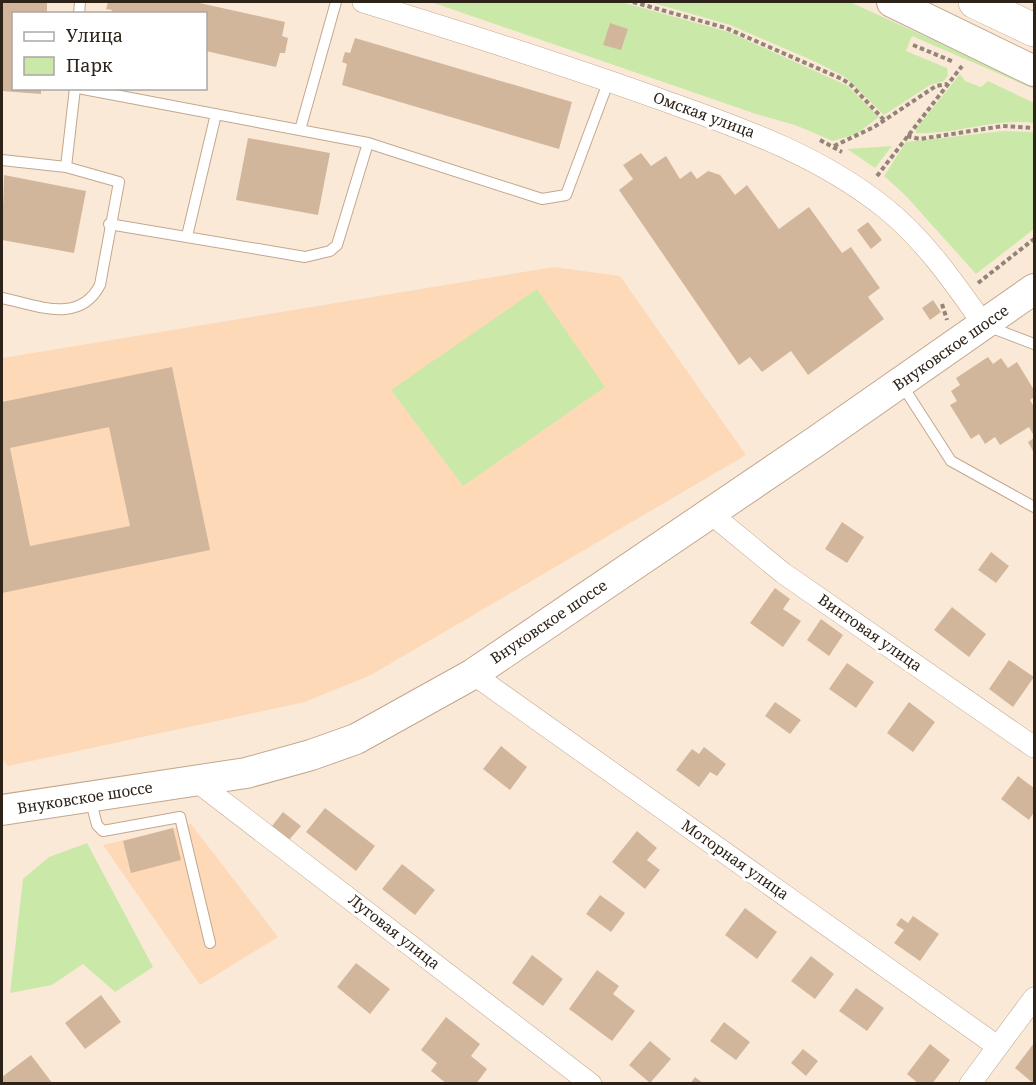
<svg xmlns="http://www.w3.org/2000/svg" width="1036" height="1085" font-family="'Noto Serif',serif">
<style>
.built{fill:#fdd9b8}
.green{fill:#cae9a9}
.building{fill:#d2b69c;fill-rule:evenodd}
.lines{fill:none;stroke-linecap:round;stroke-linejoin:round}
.lane-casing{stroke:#c3a78d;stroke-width:12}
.street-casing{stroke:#c3a78d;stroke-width:22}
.secondary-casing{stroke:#c3a78d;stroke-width:32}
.primary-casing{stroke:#c3a78d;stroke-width:34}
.path{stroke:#938477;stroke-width:4;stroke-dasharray:4.5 3;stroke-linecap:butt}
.lane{stroke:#fff;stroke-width:10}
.street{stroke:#fff;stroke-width:21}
.secondary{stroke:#fff;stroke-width:30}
.primary{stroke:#fff;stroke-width:33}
.labels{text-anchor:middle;stroke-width:6;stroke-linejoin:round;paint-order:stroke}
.street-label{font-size:15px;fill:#2e2319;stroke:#fff}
</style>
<rect width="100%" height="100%" fill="#fbe9d8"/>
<path class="built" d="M554 267 620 276 746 455 371 675 305 702 8 766 2 759V358Z
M191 824 278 937 200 985 103 845Z"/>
<path class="green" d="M431 2H621L729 32 848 86 879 117 856 134 833 141 795 125 756 114Z
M650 2H850L1034 86V89L912 36 906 51 947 68 948 75 944 81 930 85 884 115 845 77 816 62 730 25Z
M960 74 965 81 981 87 988 81 1034 103V123C995 118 956 135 916 133V129Z
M1003 131 1034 132V229L976 274 906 196 884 176 906 142Z
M892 146 875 168 847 149Z
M537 289 605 387 463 486 391 390Z
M87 843 153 967 115 992 83 964 52 985 10 993 23 879 49 857Z"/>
<path class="building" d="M2 2H47V14H14V88H41V94L2 91Z
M108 2H195L285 22 282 36 288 38 285 53H280L276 67 206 51V14H111L112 10 106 9Z
M610 23 628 29 621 50 603 45Z
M355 38 572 102 559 149 342 85 347 64 342 62 345 52 350 53Z
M248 138 330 153 318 215 236 200Z
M641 153 651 166 666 156 680 179 691 171 697 179 708 171 720 175 735 195 747 185 779 229 809 207 842 253 851 247 880 288 868 297 884 319 808 375 791 351 762 372 750 357 739 365 619 190 633 179 623 165Z
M4 175 86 191 74 253 2 240Z
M868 222 882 240 871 249 857 230Z
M933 300 941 312 930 320 922 308Z
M988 357 993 364 1001 358 1008 368 1017 362 1034 390V397L1030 400 1034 407V436L1029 427 1000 445 995 437 985 444 979 434 971 439 950 405 957 401 951 391 960 385 956 378Z
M172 367 210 550 2 593V402ZM109 427 130 526 30 546 10 448Z
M1034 438V453L1028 442Z
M842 522 864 537 847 563 825 549Z
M991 552 1009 566 996 583 978 570Z
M775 588 790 599 783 609 801 621 783 647 750 623Z
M952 607 986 634 969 657 934 630Z
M821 619 843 635 829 656 807 640Z
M1009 660 1034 677 1013 707 989 689Z
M847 663 874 682 856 708 829 689Z
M775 702 801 720 790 734 765 716Z
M909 702 935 722 913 752 887 733Z
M501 746 527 767 510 790 483 769Z
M704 747 726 764 717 776 710 772 699 787 676 770 692 749 699 754Z
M1018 776 1034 788V812L1029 820 1001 799Z
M325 808 375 846 356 871 306 832Z
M283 812 301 826 289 840 272 826Z
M173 828 181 860 131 873 123 841Z
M637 831 657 848 647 860 660 870 645 889 612 862Z
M402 864 435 890 415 915 382 889Z
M600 895 625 913 611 932 586 914Z
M745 908 777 932 757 959 725 935Z
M913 916 939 934 920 961 894 943 904 930 896 925 901 918 908 923Z
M532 955 563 979 543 1006 512 983Z
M811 956 834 974 815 999 791 981Z
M356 963 390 989 370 1014 337 987Z
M597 970 619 986 613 994 635 1011 612 1041 569 1009Z
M856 988 884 1008 867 1031 839 1011Z
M101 995 121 1022 85 1049 65 1023Z
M446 1017 480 1044 471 1056 487 1069 476 1084H447L431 1071 437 1063 421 1050Z
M724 1022 750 1042 736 1060 710 1041Z
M650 1041 671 1059 650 1083 629 1065Z
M1034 1043V1084L1015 1068Z
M930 1044 950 1060 932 1084H919L907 1074Z
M803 1049 818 1061 806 1076 791 1063Z
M31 1055 53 1084H2V1077Z
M695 1077 704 1084H690Z"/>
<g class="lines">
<g class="lane-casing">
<path id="lane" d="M79 14 80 2
M78 88 368 143 542 199 566 195 609 80
M300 130 336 2
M2 160 66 167 119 182 100 285C79 325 37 305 2 298
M66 167 75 88
M109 224 305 257 330 251 337 245 368 143
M187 236 216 114
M987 326 1034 344
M902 385 951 461 1034 507
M90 798 97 825 103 831 180 817 210 943"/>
</g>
<g class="street-casing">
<path id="street" d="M363 2C464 33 566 65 665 101 743 129 819 155 885 208 925 240 955 284 984 325
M710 513 783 573 1034 747
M473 674 997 1046
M196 781 591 1084
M970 1084 1034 998"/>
</g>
<g class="secondary-casing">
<path id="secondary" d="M892 2 1034 71
M2 810 246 773 311 755 356 739 473 674 815 442 1034 289"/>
</g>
<g class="primary-casing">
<path id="primary" d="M975 2 1034 30"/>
</g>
<path class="path" d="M633 2 726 28 842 79 851 85 884 120
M913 45 954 62
M907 136 920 139 1003 126 1034 128
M820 140 842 152
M834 146 874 127 936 86 947 84
M877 176 962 66
M978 283 1034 239
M942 304 947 320"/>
<use href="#lane" class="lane"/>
<use href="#street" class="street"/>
<use href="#secondary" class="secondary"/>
<use href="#primary" class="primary"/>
</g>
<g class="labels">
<g class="street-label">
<text transform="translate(704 115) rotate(20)" y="5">Омская улица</text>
<text transform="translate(951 348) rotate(-35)" y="5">Внуковское шоссе</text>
<text transform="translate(549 622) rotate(-34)" y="5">Внуковское шоссе</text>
<text transform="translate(870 633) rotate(35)" y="5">Винтовая улица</text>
<text transform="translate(85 798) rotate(-9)" y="5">Внуковское шоссе</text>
<text transform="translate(735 860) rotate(35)" y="5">Моторная улица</text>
<text transform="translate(394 932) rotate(38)" y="5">Луговая улица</text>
</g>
</g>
<rect width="1036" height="1085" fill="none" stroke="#2e2319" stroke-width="6"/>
<rect x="12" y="12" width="195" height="78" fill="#ffffff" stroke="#aba7a3" stroke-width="1.5"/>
<rect x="24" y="32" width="30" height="9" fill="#ffffff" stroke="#aba7a3" stroke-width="1.5"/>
<text x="66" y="42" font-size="18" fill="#2e2319">Улица</text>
<rect x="24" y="57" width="30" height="18" fill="#cae9a9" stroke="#aba7a3" stroke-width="1.5"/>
<text x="66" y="72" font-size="18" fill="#2e2319">Парк</text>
</svg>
